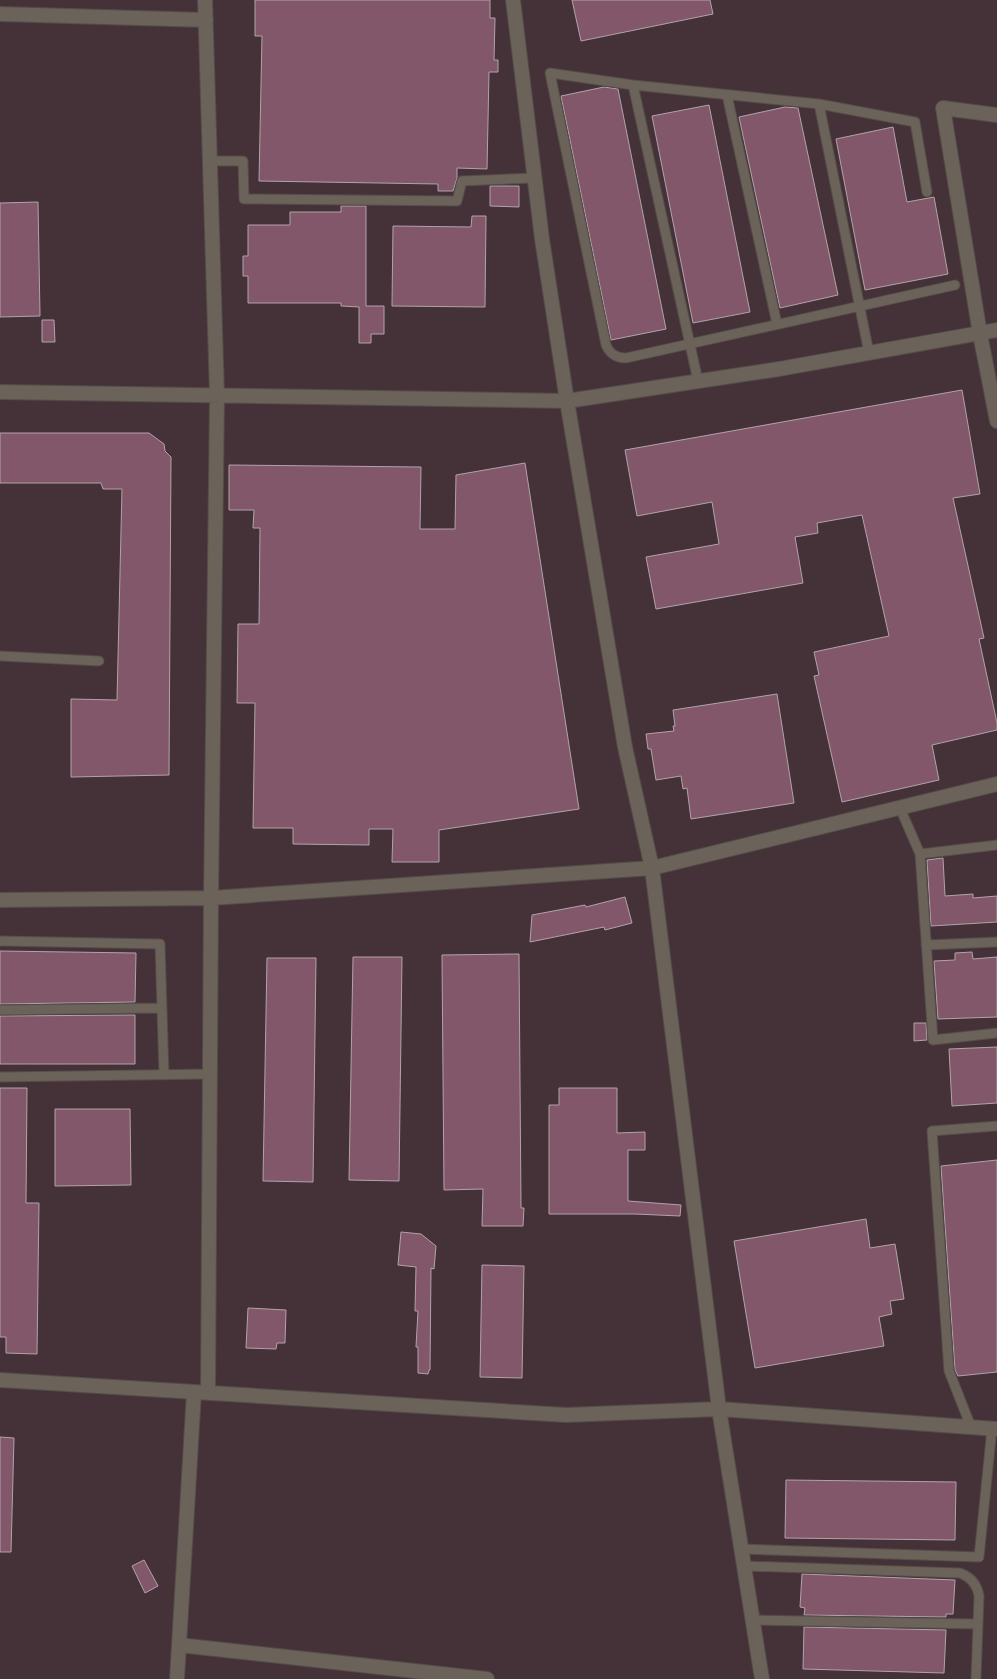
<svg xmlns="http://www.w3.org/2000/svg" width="997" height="1679" font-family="Overpass,sans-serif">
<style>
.industrial{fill:#453239}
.building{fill:#83576a;stroke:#b1a3a9}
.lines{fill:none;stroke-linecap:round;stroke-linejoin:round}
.service-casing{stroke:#544d47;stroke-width:11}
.minor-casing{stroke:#544d47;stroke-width:16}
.service{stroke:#6b625a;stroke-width:9}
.minor{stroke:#6b625a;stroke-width:14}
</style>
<rect width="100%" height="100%" fill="#372f28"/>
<path class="industrial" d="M0 0H997V1679H0Z"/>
<path class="building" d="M255 0H490V18H495L494 60H498V72H489L487 169 457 168V178L453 191H438V184L259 181 262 36H255Z
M572 0H710L713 14 581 41Z
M604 87 618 89 666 329 611 340 561 96Z
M709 105 750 312 693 323 652 116Z
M785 107 798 108 838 295 780 308 739 117Z
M893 127 907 202 934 197 948 274 865 290 836 139Z
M490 186H519V207L490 206Z
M38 202 40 316 0 317V203Z
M341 206H366V306H384V334H371V343H359V307L341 306V303H248V276H243V256H248V225H290V212H341Z
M472 216H486L485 307 392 306 393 226 471 227Z
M42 320H54L55 342H42Z
M962 390 980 494 953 498 984 638 979 639 997 723V730L932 745 939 780 842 802 814 676 819 675 814 652 889 636 862 515 817 523 818 533 795 537 803 583 656 609 646 557 719 544 712 502 637 516 625 450Z
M0 433H149L164 444 165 451 171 457 169 775 71 777V699L117 700 122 489H103L101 483H0Z
M525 463 579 809 439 830V862H392L393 829H369V845L293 844V828H253L255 703H237L238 624H259L260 528H253L254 510H229V465L421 467 420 529H455L456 475Z
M777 694 794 803 691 819 687 788 683 789 681 776 656 780 651 749H648L646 734 674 731 673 726H675L673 710Z
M943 858 945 896 973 894V898L997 896V922L931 926 927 860Z
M625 897 632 923 605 930 604 927 530 942 532 915 585 905 586 907Z
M0 951 136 953 135 1002 0 1004Z
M972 952 973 959 997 957V1017L938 1019 934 961 955 960V953Z
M519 954 521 1208H524L523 1226H482L483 1189 444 1190 442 955Z
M353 957H402L399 1181 349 1180Z
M267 958H316L313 1182 263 1181Z
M135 1015V1064H0V1016Z
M914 1023H926L927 1040 914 1041Z
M997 1047V1103L952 1106 949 1049Z
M0 1088H27L26 1203H39L37 1354 6 1353V1337H0Z
M559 1088H617V1133L645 1132V1150H628V1201L681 1205 680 1216 635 1214H549V1105H559Z
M55 1109H130L131 1185 55 1186Z
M997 1160V1372L958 1376 955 1370 941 1166Z
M866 1219 870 1248 895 1244 904 1299 890 1301 892 1314 879 1317 884 1346 755 1368 734 1241Z
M401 1232 421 1234 436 1246 434 1269 431 1268 430 1370H429L428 1374 418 1373V1347H416L418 1311H415L416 1267 398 1265Z
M482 1265 524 1266 522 1378 480 1377Z
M248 1308 286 1310 285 1343H277L276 1349 246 1348Z
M0 1437 14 1438 11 1552H0Z
M786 1480 956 1482 955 1540 785 1538Z
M144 1560 158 1586 145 1593 132 1566Z
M802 1574 955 1580 953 1614H946V1617L804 1615 805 1608 800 1607Z
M804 1627 946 1630 944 1673 803 1669Z"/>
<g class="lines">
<g class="service-casing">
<path id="service" d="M633 85 698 381
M727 95 777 324
M819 104 869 353
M210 161H243L244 199 457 201 462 181 535 178
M927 192 915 122 819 104 633 85 550 73 606 345C610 354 616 358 626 358L955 285
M0 656 99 661
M900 808 920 854 997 845
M920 854 933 1040 997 1033
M0 941 160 944 164 1075
M926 945 997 942
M0 1010 162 1008
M0 1077 210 1074
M971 1427 949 1371 932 1131 997 1126
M741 1549 979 1557 992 1428
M744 1566 960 1573C971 1577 977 1584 979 1596L976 1679
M753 1620 977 1624"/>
</g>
<g class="minor-casing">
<path id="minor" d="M205 0 217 395 211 898 208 1393
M513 0 542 239 567 401 625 747 652 868 719 1409 762 1679
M0 14 206 20
M997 115 943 108 980 334 997 421
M0 392 567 401 779 369 997 330
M0 900 211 898 652 868 997 784
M0 1380 566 1415 719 1409 997 1429
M179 1645 487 1679
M177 1679 194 1392"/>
</g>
<use href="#service" class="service"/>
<use href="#minor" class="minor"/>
</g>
</svg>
